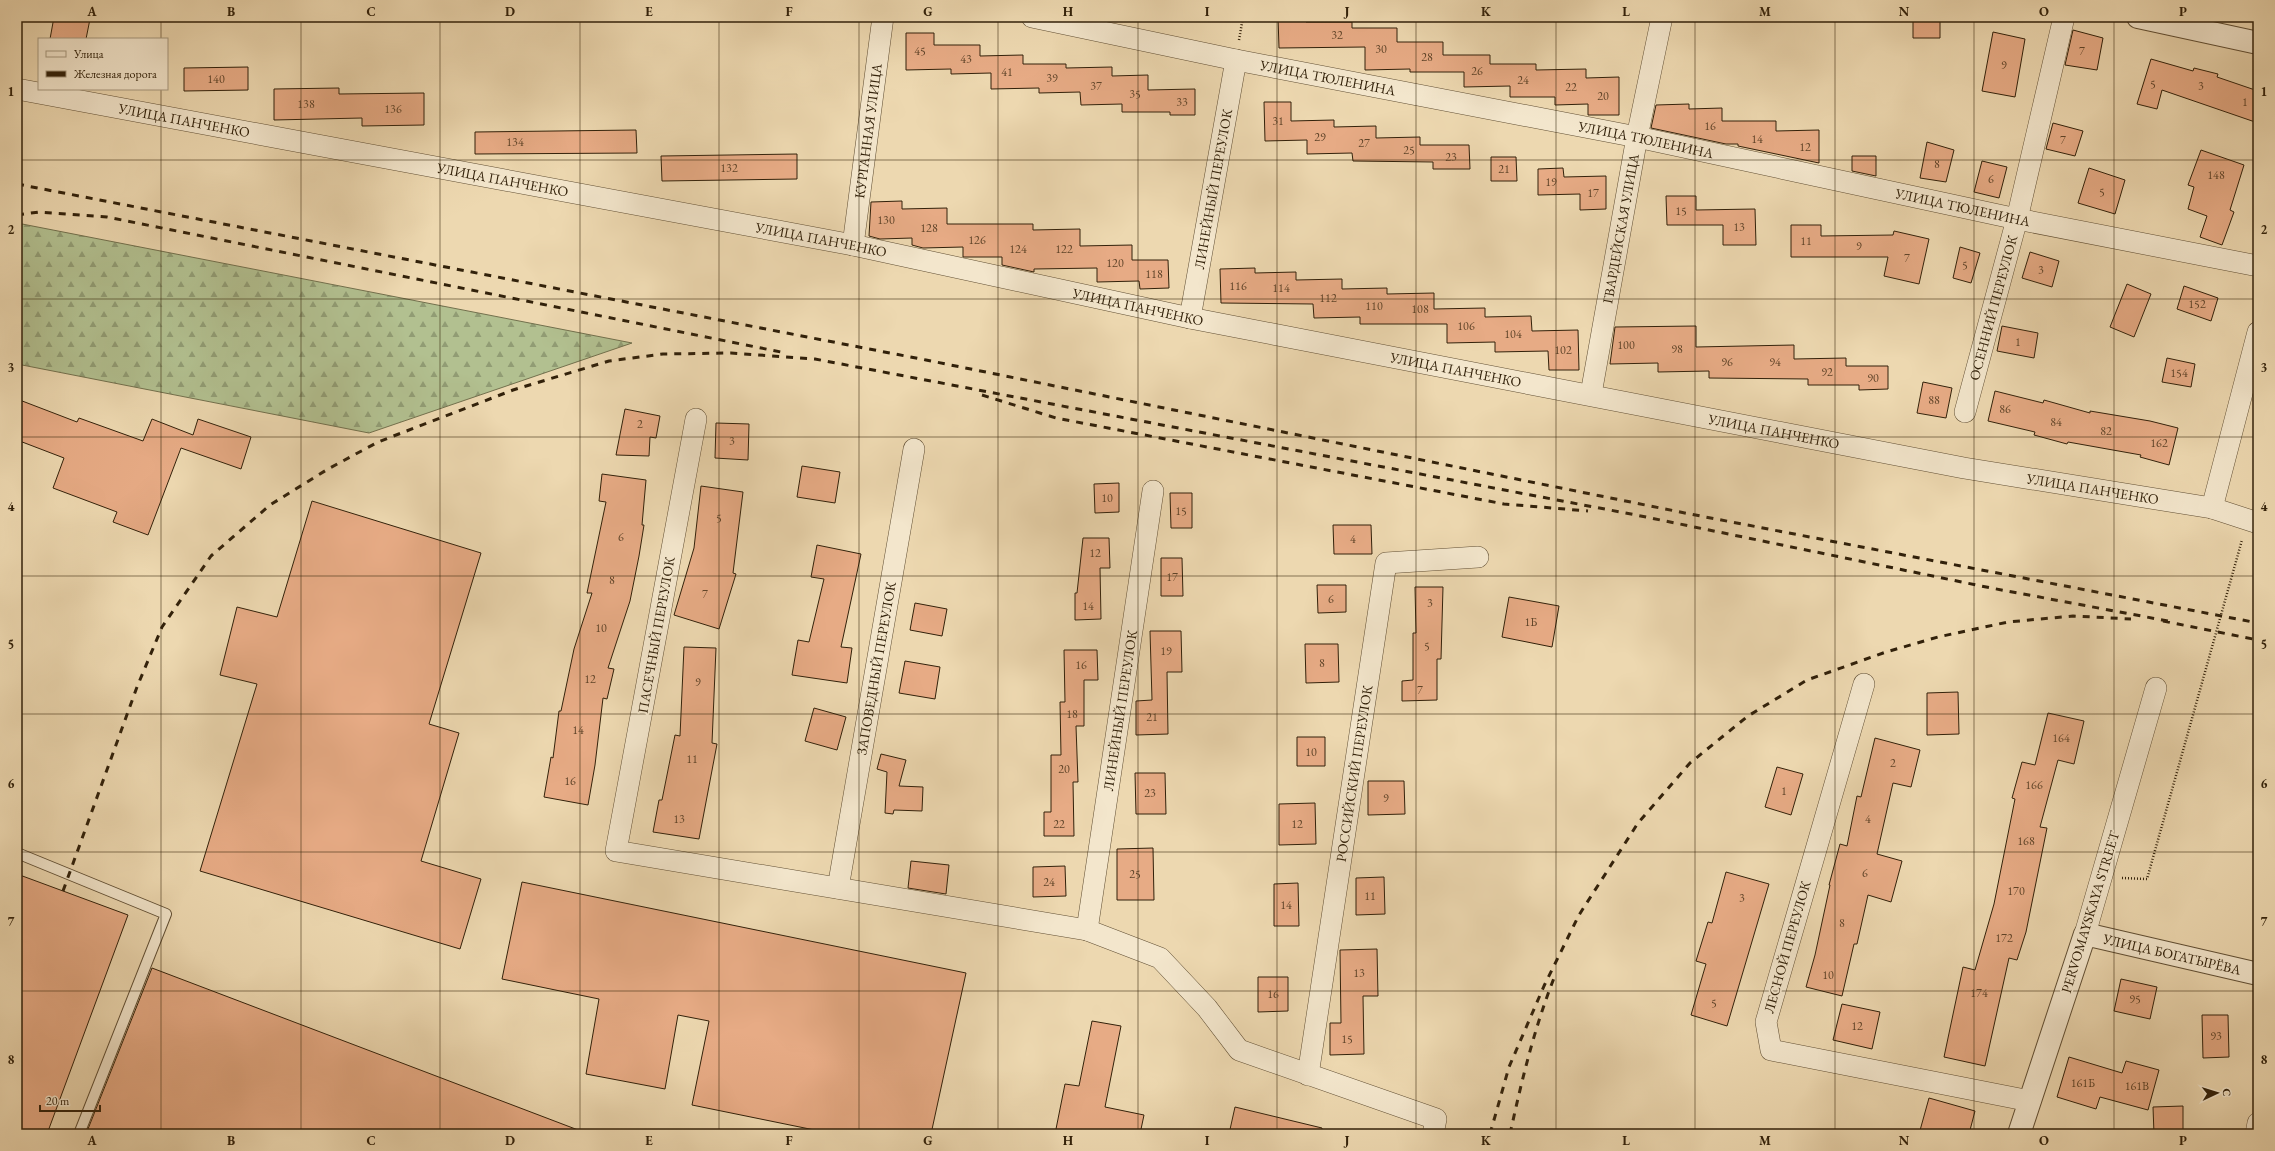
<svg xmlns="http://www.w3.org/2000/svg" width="2275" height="1151" font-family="'EB Garamond',serif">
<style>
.forest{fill:url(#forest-firs);stroke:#72704d}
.building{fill:#e7ab85;stroke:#32210a}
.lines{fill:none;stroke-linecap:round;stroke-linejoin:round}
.service-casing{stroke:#614f34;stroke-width:12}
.minor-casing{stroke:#614f34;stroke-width:22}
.tertiary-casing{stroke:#614f34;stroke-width:24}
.path{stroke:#32210a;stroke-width:2.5;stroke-dasharray:1 2;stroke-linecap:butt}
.service{stroke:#f3e6cc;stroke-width:10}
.minor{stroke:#f3e6cc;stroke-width:21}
.tertiary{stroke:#f3e6cc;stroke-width:22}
.rail{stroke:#32210a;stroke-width:3;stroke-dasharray:7 7;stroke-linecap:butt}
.grid{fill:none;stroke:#32210a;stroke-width:1;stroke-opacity:0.55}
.labels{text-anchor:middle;stroke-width:3.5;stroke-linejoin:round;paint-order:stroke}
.number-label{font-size:12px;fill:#5f4429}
.street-label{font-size:14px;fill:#32210a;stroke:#f3e6cc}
.neatline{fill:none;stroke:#32210a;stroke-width:1.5}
.grid-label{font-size:13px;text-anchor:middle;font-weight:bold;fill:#32210a}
</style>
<defs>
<pattern id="forest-firs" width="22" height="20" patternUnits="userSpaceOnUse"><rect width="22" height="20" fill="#b2c090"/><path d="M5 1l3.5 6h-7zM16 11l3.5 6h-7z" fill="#919c74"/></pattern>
</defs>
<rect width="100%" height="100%" fill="#edd8b0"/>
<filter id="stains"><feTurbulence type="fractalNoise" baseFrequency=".005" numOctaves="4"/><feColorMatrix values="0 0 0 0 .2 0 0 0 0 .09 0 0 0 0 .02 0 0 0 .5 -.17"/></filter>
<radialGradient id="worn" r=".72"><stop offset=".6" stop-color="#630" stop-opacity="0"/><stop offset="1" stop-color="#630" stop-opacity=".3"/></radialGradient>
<path class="forest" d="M17 223 632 343 369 433 17 364Z"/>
<path class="building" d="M54 17 90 19 86 39H50Z
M1278 17H1305L1306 22H1352V28H1397V42H1443V55H1490V64H1536V70L1586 69V78L1619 77V115H1588V104L1555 105V97H1510V86L1464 87V72H1410V69L1365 70V47L1279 48Z
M1913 17H1940V38H1913Z
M2073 30 2103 38 2097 70 2065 65Z
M1993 32 2025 39 2015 97 1982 91Z
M906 33H934V45H980V56L1023 55V64H1066V68L1112 67V76L1148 75V90L1195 89V115H1170V112H1122V104L1081 105 1080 92 1039 93V88L991 89V73L951 74V69L906 70Z
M2151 59 2193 71 2194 68 2218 74 2217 77 2258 91V123L2162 90 2157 109 2137 104Z
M248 67V90L184 91V68Z
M339 88V94L424 93V125L362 126V118L274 120V89Z
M1264 102H1291V121L1334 120V127L1376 126V138L1420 137V145H1469L1470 169H1433V162L1353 161 1352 153 1307 154V140L1265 141Z
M1689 104V109L1722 108V121H1776V131L1819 130V163L1738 146V144H1726L1651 128 1656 105Z
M2053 123 2083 131 2075 156 2046 149Z
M636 130 637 153 475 154V132Z
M1927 142 1954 150 1946 182 1920 178Z
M2201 150 2244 165 2230 210 2234 212 2222 245 2200 237 2207 216 2188 209 2194 187 2188 185Z
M797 154V179L662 181 661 156Z
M1852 156H1876V176L1852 171Z
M1491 157H1516L1517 181H1491Z
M1982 161 2007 167 1999 198 1974 192Z
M1563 168 1564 177 1606 176V209L1580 210V194L1538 195V169Z
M2089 168 2125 180 2115 214 2078 203Z
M1666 196H1696V210L1755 209 1756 245H1723V225H1667Z
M902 201V209L947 208V224H1033V230L1080 229V246L1132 245V260H1168L1169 288 1140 289 1139 281 1097 282V268L1034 269V272L1002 265V257H963V247L923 248 912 245V238L880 239 869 236 871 202Z
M1791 225H1821V236L1893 235 1894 231 1929 239 1919 284 1884 276 1888 257H1791Z
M1960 247 1980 253 1971 283 1953 278Z
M2030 252 2059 261 2052 287 2022 278Z
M1255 268V273L1296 272V280L1342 279V289L1387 288V294L1434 293V309L1485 308V317L1531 316 1532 331 1578 330 1579 370H1549L1548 351 1495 352V342L1447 343V324H1360V317L1314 318 1313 304 1221 303 1220 269Z
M2127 284 2151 294 2134 337 2110 327Z
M2184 286 2218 298 2211 321 2177 309Z
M1696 326V347L1794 345V359L1846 358V366H1888V389L1859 390V385H1808V379L1709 378V371L1658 372V363L1610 364 1615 327Z
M2002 326 2038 333 2034 358 1997 351Z
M2167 358 2195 364 2191 387 2162 382Z
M1923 382 1952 388 1946 418 1917 413Z
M1995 391 2043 403 2044 400 2090 413V411L2150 421 2178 428 2169 465 2140 457 2141 455 2068 442 2067 444 2034 435 2035 432 1988 421Z
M17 399 77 422 79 418 143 441 152 419 193 435 198 419 251 437 241 469 181 448 148 535 113 522 117 512 53 488 64 458 17 440Z
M625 409 660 416 656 438 650 437 649 456 616 455Z
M716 423 749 424 748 460 715 458Z
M802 466 840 472 835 503 797 497Z
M602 474 646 480 642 525H644L639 556 630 601 608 668 614 669 607 699 603 698 595 765 588 805 544 797 551 757 553 758 559 711H561L574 649 592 593H587L606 502 599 501Z
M1119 483V512L1095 513 1094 484Z
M701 486 743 492 733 573 736 574 719 629 674 615 694 548Z
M1170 493H1192V528H1171Z
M312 501 481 553 429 724 459 733 421 861 481 879 460 949 200 871 257 684 220 675 237 607 277 617Z
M1333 525H1371L1372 554H1334Z
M1083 538H1109L1110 568H1100L1101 619 1075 620V593H1077Z
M817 545 861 554 841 647 852 648 847 683 792 675 798 640 809 642 824 579 811 577Z
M1161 558H1182L1183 596H1161Z
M1317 585H1346V612L1318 613Z
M1415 587H1443L1441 659H1437V700L1402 701V681L1413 680V633H1416Z
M1509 597 1559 606 1552 647 1502 637Z
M915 603 947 609 942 636 910 630Z
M1150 631H1181L1182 672H1167L1168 734 1136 735V701L1152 700Z
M1305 644H1338L1339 682 1306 683Z
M684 647 716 648 712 743 717 744 699 839 653 832 659 800H662L675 735 680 736Z
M1064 650H1097L1098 680H1084V726H1076L1078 782H1073L1074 836H1044V812H1051V755H1061L1060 702H1065Z
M905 661 940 667 935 699 899 693Z
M1958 692 1959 734 1927 735V693Z
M814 708 846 717 837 750 805 741Z
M2048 713 2084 721 2074 764 2058 760 2040 827 2047 828 2026 932 2017 960 2009 958 1985 1066 1944 1057 1963 967 1975 970 1994 904 2015 799 2012 798 2022 762 2035 765Z
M1297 737H1325V766H1297Z
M1875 738 1920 750 1911 787 1893 783 1877 854 1902 861 1891 902 1868 895 1857 944H1854L1842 996 1806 987 1815 955 1830 885H1829L1840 844 1847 846 1857 796 1861 797Z
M881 754 906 760 899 786 923 787 922 811 894 810 893 814 885 813 887 772 877 769Z
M1777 767 1803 774 1791 815 1765 807Z
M1135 773H1165L1166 814H1136Z
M1368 781H1404L1405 814 1368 815Z
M1315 803 1316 844 1279 845V804Z
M1153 848 1154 900H1117V849Z
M911 861 949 865 946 894 908 888Z
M1065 866 1066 896 1033 897V867Z
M1726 872 1769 884 1727 1026 1691 1015 1706 964 1696 961 1708 922 1712 923Z
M17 874 128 915 47 1134H17Z
M1384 877 1385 914 1356 915V878Z
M522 882 966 973 931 1134H834L692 1105 709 1021 678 1015 665 1089 586 1074 599 999 502 979Z
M1298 883 1299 926H1274V884Z
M1377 949 1378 996H1363L1364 1054 1330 1055V1023H1341L1340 950Z
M152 968 586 1133V1134H86Z
M1258 977H1288V1011L1258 1012Z
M2121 979 2157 987 2150 1019 2114 1011Z
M1842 1004 1880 1012 1872 1049 1833 1040Z
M2202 1015H2228L2229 1057 2203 1058Z
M1092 1021 1121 1026 1105 1107 1144 1115 1140 1134H1055L1065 1084 1079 1086Z
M2069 1057 2122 1073 2126 1061 2159 1070 2148 1110 2100 1097 2096 1109 2057 1097Z
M1929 1098 1975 1111 1969 1134H1919Z
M2183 1106V1134H2154L2153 1107Z
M1235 1107 1322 1128V1134H1229Z"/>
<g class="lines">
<g class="service-casing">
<path id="service" d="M17 853 166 914 79 1134"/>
</g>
<g class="minor-casing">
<g id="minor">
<path id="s1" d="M1032 17 1236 60 1637 137 2017 219 2258 266"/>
<path id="s2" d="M17 89 853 245 1190 318 1964 468 2212 508 2258 523"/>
<path id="s3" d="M853 245 883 17"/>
<path id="s4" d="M1190 318 1236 60"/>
<path id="s5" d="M1591 394 1637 137 1662 17"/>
<path id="s6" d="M1965 412 2017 219 2064 17"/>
<path d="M696 419 616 851 1087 930 1160 958 1207 1008 1239 1050 1436 1119 1433 1134"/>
<path d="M2212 508 2258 332"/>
<path d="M1864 684 1766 1022 1771 1050 2030 1101"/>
<path id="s7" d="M838 888 914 449"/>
<path id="s8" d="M1087 930 1153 491"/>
<path d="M2085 934 2156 688"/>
<path id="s9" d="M1308 1075 1386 563 1478 557"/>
<path d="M2256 1134 2258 1123"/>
</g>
</g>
<g class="tertiary-casing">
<g id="tertiary">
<path d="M2138 17 2258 43"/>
<path id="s10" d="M2019 1134 2085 934 2258 974"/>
</g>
</g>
<path class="path" d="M1239 40 1243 17
M2122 878 2147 879 2242 540"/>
<use href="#service" class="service"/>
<use href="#minor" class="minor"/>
<use href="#tertiary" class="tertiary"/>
<path class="rail" d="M17 184 926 360 1690 514 2258 623
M17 215 39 212 107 217 781 352
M982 395 1056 418 1504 504 1588 511
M2163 621 2258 640
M63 891 137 687 162 627 211 556 270 505 328 469 378 442 513 390 609 361 663 354 731 353 815 359 1636 515 1991 588 2168 621
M1490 1134 1509 1067 1544 986 1579 915 1638 823 1690 763 1748 716 1807 680 1886 652 1938 637 2008 622 2073 616 2131 619
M1510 1134C1522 1079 1535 1025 1556 973"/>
</g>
<path class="grid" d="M161 17V39M301 17V1134M440 17V1134M580 17V1134M719 17V1134M859 17V1134M998 17V1134M1138 17V1134M1277 17V1134M1416 17V1134M1556 17V1134M1695 17V1134M1835 17V1134M1974 17V1134M2114 17V1134M161 89V1134M17 160H2258M17 299H2258M17 437H2258M17 576H2258M17 714H2258M17 852H2258M17 991H2258"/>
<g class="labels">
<g class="number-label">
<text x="1337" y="39">32</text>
<text x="1381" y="53">30</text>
<text x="920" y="55">45</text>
<text x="2082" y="55">7</text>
<text x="1427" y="61">28</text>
<text x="966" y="63">43</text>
<text x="2004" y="69">9</text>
<text x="1477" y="75">26</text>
<text x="1007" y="76">41</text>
<text x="1052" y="82">39</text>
<text x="216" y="83">140</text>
<text x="1523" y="84">24</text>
<text x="2153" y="88">5</text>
<text x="1096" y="90">37</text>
<text x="2201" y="90">3</text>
<text x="1571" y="91">22</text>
<text x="1135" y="98">35</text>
<text x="1603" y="100">20</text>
<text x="1182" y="106">33</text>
<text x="2245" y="106">1</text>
<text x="306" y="108">138</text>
<text x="393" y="113">136</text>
<text x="1278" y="125">31</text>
<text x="1710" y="130">16</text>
<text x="1320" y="141">29</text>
<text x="1757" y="143">14</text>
<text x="2063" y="144">7</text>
<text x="515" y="146">134</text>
<text x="1364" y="147">27</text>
<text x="1805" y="151">12</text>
<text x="1409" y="154">25</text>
<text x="1451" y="161">23</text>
<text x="1937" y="168">8</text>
<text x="729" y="172">132</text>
<text x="1504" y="173">21</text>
<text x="2216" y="179">148</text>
<text x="1991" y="183">6</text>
<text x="1551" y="186">19</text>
<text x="2102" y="196">5</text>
<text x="1593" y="197">17</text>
<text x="1681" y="215">15</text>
<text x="886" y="224">130</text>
<text x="1739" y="231">13</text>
<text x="929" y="232">128</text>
<text x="977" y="244">126</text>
<text x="1806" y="245">11</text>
<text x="1859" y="250">9</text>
<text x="1018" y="253">124</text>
<text x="1064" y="253">122</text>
<text x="1907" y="262">7</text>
<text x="1115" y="267">120</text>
<text x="1965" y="269">5</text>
<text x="2041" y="274">3</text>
<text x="1154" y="278">118</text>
<text x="1238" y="290">116</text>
<text x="1281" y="292">114</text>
<text x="1328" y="302">112</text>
<text x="2197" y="308">152</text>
<text x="1374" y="310">110</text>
<text x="1420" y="313">108</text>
<text x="1466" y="330">106</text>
<text x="1513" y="338">104</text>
<text x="2018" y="346">1</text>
<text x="1626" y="349">100</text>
<text x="1677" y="353">98</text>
<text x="1563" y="354">102</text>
<text x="1727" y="366">96</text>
<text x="1775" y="366">94</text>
<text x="1827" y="376">92</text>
<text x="2179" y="377">154</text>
<text x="1873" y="382">90</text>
<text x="1934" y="404">88</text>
<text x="2005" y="413">86</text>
<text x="2056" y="426">84</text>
<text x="640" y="428">2</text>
<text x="2106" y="435">82</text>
<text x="732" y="445">3</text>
<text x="2159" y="447">162</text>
<text x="1107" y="502">10</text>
<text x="1181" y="515">15</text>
<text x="719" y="522">5</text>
<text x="621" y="541">6</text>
<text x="1353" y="543">4</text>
<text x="1095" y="557">12</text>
<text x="1172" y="581">17</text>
<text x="612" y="584">8</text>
<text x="705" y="598">7</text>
<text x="1331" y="603">6</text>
<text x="1430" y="607">3</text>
<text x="1088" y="610">14</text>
<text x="1531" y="626">1Б</text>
<text x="601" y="632">10</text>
<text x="1427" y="650">5</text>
<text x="1166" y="655">19</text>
<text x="1322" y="667">8</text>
<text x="1081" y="669">16</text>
<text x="590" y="683">12</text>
<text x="698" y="686">9</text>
<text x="1420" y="694">7</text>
<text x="1072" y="718">18</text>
<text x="1152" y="721">21</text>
<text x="578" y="734">14</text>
<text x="2061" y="742">164</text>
<text x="1311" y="756">10</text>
<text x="692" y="763">11</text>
<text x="1893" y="767">2</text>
<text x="1064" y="773">20</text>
<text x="570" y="785">16</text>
<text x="2034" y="789">166</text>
<text x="1784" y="795">1</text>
<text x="1150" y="797">23</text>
<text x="1386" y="802">9</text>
<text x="679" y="823">13</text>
<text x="1868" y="823">4</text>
<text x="1059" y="828">22</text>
<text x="1297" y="828">12</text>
<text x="2026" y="845">168</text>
<text x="1865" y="877">6</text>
<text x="1135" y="878">25</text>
<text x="1049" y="886">24</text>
<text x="2016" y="895">170</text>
<text x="1370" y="900">11</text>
<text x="1742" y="902">3</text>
<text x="1286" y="909">14</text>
<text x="1842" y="927">8</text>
<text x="2004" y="942">172</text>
<text x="1359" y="977">13</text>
<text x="1828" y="979">10</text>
<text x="1979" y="997">174</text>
<text x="1273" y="998">16</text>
<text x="2135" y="1003">95</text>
<text x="1714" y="1007">5</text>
<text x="1857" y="1030">12</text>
<text x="2216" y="1040">93</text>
<text x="1347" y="1043">15</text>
<text x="2083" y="1087">161Б</text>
<text x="2137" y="1090">161В</text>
</g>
<g class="street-label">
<text dy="5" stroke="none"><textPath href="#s1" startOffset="302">УЛИЦА ТЮЛЕНИНА</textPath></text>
<text dy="5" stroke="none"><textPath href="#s2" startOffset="170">УЛИЦА ПАНЧЕНКО</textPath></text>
<text dy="5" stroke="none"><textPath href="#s3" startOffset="115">КУРГАННАЯ УЛИЦА</textPath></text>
<text dy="5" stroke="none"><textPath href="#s1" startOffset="626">УЛИЦА ТЮЛЕНИНА</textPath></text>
<text dy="5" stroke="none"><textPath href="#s2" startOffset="494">УЛИЦА ПАНЧЕНКО</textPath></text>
<text dy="5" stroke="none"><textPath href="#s4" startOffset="131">ЛИНЕЙНЫЙ ПЕРЕУЛОК</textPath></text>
<text dy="5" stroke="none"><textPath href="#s1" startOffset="950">УЛИЦА ТЮЛЕНИНА</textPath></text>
<text dy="5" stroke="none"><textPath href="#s5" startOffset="168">ГВАРДЕЙСКАЯ УЛИЦА</textPath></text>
<text dy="5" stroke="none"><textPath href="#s2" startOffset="818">УЛИЦА ПАНЧЕНКО</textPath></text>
<text dy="5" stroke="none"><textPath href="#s2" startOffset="1142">УЛИЦА ПАНЧЕНКО</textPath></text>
<text dy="5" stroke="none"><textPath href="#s6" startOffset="108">ОСЕННИЙ ПЕРЕУЛОК</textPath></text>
<text dy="5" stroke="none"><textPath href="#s2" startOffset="1466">УЛИЦА ПАНЧЕНКО</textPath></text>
<text dy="5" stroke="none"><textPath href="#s2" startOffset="1790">УЛИЦА ПАНЧЕНКО</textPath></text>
<text dy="5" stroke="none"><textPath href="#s2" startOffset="2114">УЛИЦА ПАНЧЕНКО</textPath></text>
<text transform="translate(656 635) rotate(-80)" y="5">ПАСЕЧНЫЙ ПЕРЕУЛОК</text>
<text dy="5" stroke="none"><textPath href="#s7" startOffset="223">ЗАПОВЕДНЫЙ ПЕРЕУЛОК</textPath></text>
<text dy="5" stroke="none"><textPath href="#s8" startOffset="222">ЛИНЕЙНЫЙ ПЕРЕУЛОК</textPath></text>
<text dy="5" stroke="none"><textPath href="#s9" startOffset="305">РОССИЙСКИЙ ПЕРЕУЛОК</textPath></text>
<text transform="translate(2090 912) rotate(-73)" y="5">PERVOMAYSKAYA STREET</text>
<text transform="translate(1787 947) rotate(-74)" y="5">ЛЕСНОЙ ПЕРЕУЛОК</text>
<text dy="5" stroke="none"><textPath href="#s10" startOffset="300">УЛИЦА БОГАТЫРЁВА</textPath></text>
</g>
</g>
<rect width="2275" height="1151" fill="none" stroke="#edd8b0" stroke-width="44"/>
<rect x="38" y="38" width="130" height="52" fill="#f3e6cc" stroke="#a6977e"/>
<rect x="46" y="51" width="20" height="6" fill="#f3e6cc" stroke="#a6977e"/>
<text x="74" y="58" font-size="12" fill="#32210a">Улица</text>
<rect x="46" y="71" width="20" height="6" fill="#32210a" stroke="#a6977e"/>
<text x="74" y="78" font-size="12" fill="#32210a">Железная дорога</text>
<g transform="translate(2217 1093) rotate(86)" stroke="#f3e6cc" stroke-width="3" paint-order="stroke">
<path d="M0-3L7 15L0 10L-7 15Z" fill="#32210a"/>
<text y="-6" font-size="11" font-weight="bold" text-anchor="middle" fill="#32210a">С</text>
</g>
<path d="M40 1105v6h60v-6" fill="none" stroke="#32210a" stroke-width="2"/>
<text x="46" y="1105" font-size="12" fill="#32210a" stroke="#f3e6cc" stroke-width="3" paint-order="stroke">20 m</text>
<rect x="22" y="22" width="2231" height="1107" class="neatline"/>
<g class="grid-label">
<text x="92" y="16">A</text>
<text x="231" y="16">B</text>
<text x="371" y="16">C</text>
<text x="510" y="16">D</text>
<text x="649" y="16">E</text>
<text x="789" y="16">F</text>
<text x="928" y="16">G</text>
<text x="1068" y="16">H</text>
<text x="1207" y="16">I</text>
<text x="1347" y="16">J</text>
<text x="1486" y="16">K</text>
<text x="1626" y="16">L</text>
<text x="1765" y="16">M</text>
<text x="1904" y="16">N</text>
<text x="2044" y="16">O</text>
<text x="2183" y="16">P</text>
<text x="11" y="96">1</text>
<text x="2264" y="96">1</text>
<text x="11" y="234">2</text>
<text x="2264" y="234">2</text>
<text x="11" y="372">3</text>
<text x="2264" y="372">3</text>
<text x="11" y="511">4</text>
<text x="2264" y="511">4</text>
<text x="11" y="649">5</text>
<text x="2264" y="649">5</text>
<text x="11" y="788">6</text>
<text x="2264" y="788">6</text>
<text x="11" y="926">7</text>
<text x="2264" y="926">7</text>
<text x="11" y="1064">8</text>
<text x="2264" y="1064">8</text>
<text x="92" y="1145">A</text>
<text x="231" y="1145">B</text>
<text x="371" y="1145">C</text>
<text x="510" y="1145">D</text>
<text x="649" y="1145">E</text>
<text x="789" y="1145">F</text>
<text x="928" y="1145">G</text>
<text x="1068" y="1145">H</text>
<text x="1207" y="1145">I</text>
<text x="1347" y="1145">J</text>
<text x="1486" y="1145">K</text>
<text x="1626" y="1145">L</text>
<text x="1765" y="1145">M</text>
<text x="1904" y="1145">N</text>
<text x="2044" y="1145">O</text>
<text x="2183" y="1145">P</text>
</g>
<rect width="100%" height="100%" filter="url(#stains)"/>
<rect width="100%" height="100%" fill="url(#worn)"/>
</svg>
